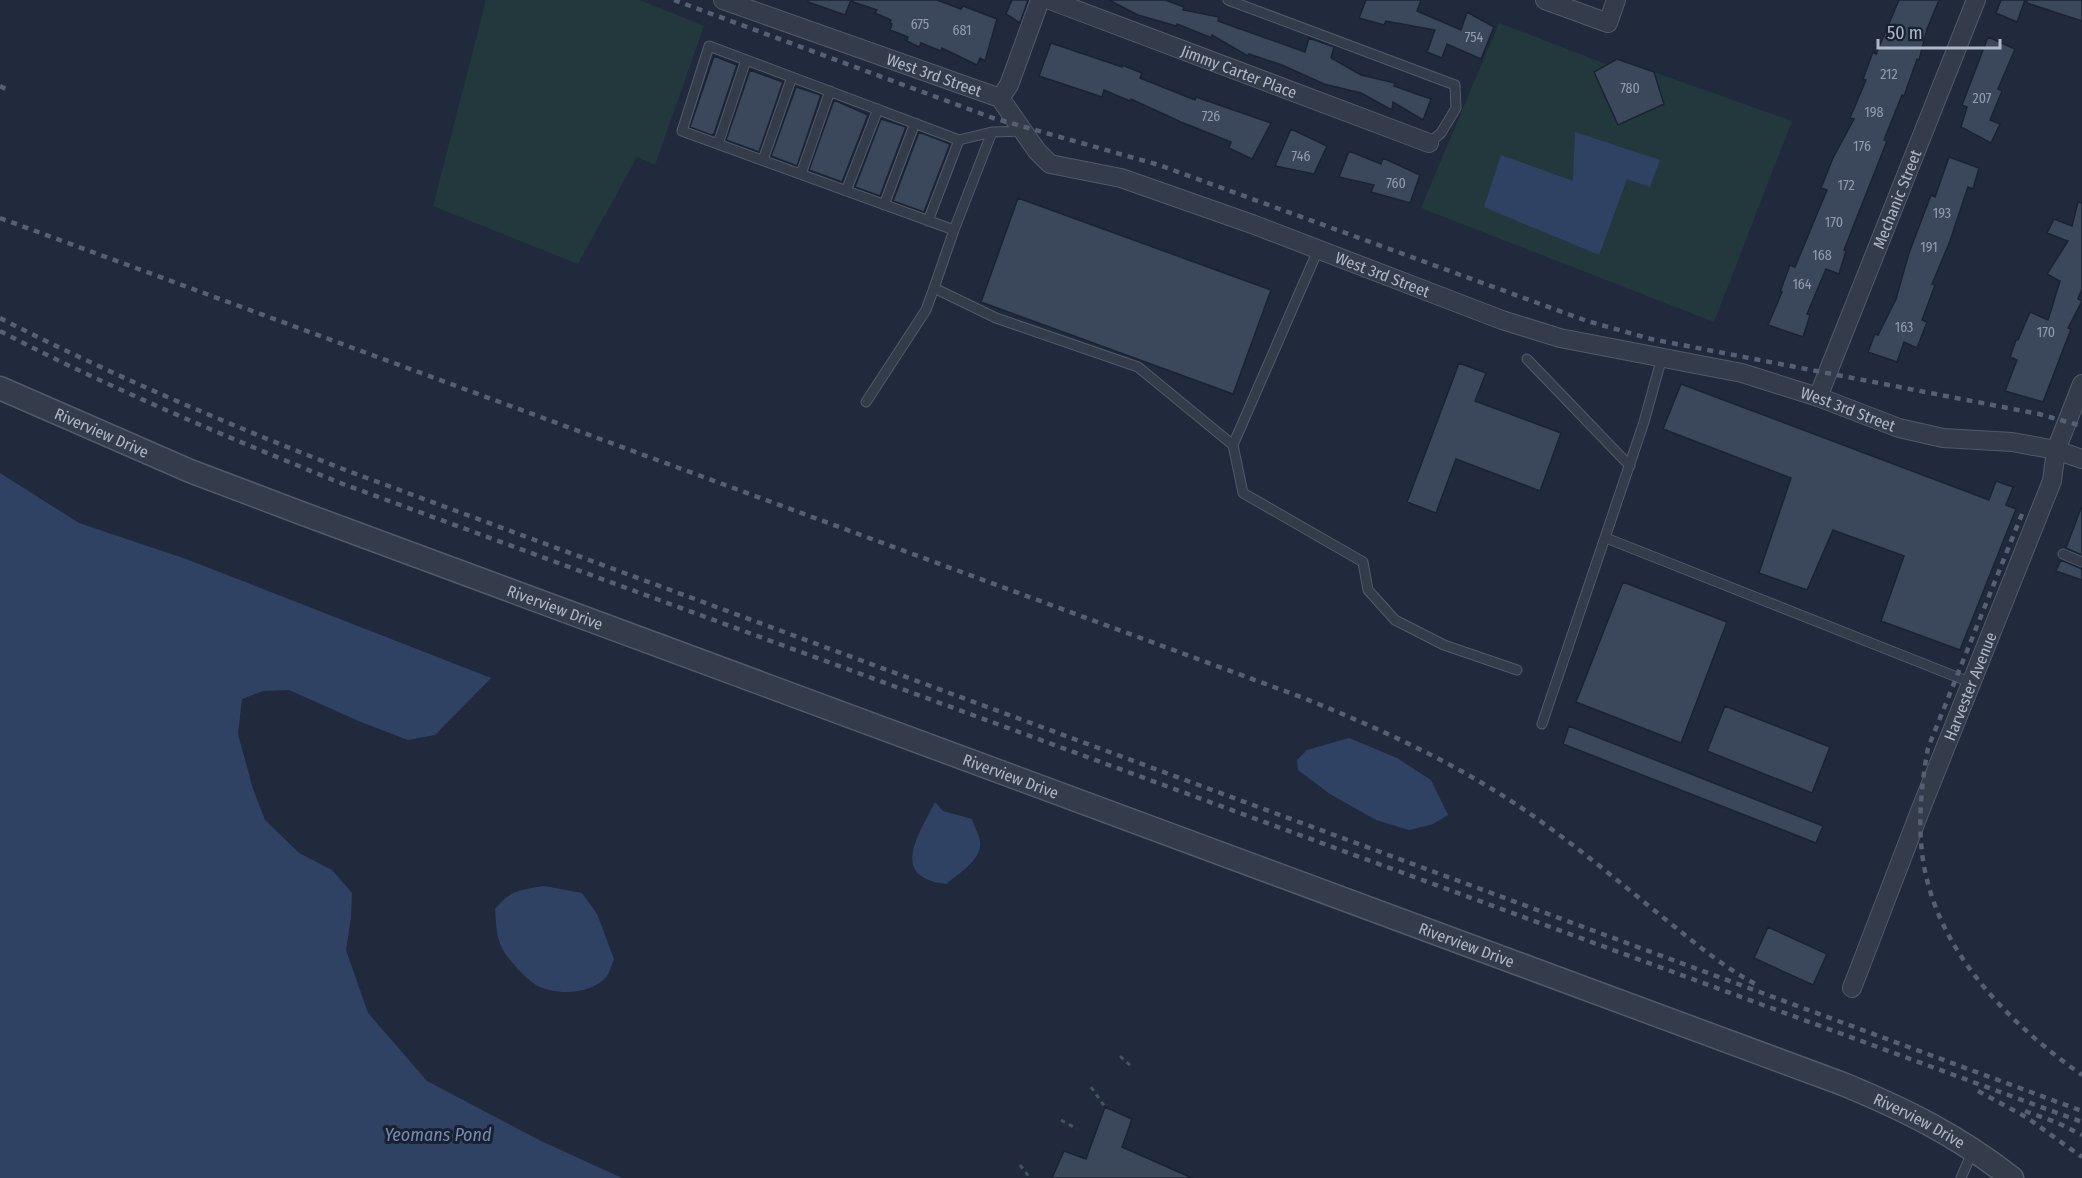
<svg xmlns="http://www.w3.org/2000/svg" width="2082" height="1178" font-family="'Fira Sans Condensed',sans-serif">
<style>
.green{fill:#22383d}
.water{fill:#304263}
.building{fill:#3b485b;stroke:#1b2333;stroke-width:1.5}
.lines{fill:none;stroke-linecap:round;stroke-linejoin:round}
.service-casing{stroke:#515a6a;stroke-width:11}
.minor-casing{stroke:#515a6a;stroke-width:20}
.tertiary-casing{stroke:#515a6a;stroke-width:25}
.path{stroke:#3f555a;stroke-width:3;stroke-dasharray:4.5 4.5;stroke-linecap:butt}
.service{stroke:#343c4c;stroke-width:9}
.minor{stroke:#343c4c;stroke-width:18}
.tertiary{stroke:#343c4c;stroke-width:22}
.rail{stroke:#556074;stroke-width:4.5;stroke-dasharray:6 6;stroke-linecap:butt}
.labels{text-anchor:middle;stroke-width:6;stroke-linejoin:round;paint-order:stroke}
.number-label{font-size:14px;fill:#919bad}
.street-label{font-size:16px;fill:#aeb7c8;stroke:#192131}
.water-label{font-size:18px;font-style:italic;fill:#748bb3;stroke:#192131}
</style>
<rect width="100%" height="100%" fill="#202a3c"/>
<path class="green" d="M486 0H640L704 26 655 165 637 157 578 264 433 206Z
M1499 23 1606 64 1617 59 1792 121 1714 322 1421 208Z"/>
<path class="water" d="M1575 132 1660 160 1650 187 1627 179 1599 255 1484 207 1501 155 1573 181Z
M0 473 79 523 186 559 491 678 435 735 408 740 361 722 289 690 263 691 242 699 238 734 253 789 265 820 299 853 332 870 352 893 351 918 346 950 368 1013 427 1081 541 1141 622 1178H0Z
M1349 738 1397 758 1431 780 1448 815 1433 824 1409 830 1376 820 1330 794 1298 770 1297 760 1307 750Z
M935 802 943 811 972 819C974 826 979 834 980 841 983 859 958 874 946 884 888 877 919 835 935 802Z
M544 886 582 893 597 914 614 959C612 964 610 971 607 976 593 994 558 996 538 986 529 982 508 959 503 950 496 938 496 922 495 909 510 890 520 890 544 886Z"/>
<path class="building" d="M808 0H851L845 15 808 2Z
M853 0H937L961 9 963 6 997 19 985 61 980 58 977 65 942 48 941 51 921 43 919 47 907 41 908 37 890 30 892 24 890 23 891 20 875 13 877 10 853 2Z
M1012 0H1028L1020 23 1006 14Z
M1109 0H1165L1184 7 1183 10 1219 17 1218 21 1305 52 1309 38 1334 47 1331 58 1361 75 1395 83 1394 86 1431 99 1423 120 1393 102 1392 110 1361 93 1324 84 1282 65 1249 54 1248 56 1212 35V38L1177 24 1176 26 1138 15Z
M1366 0H1421L1417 11 1461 30 1467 12 1494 27 1481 59 1447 44 1442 58 1427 52 1435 30 1386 21 1384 25 1359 18Z
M1899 0H1939L1927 29 1919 60 1917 59 1904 96 1902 95 1884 140 1887 141 1844 250 1846 251 1839 274 1826 269 1807 314 1810 315 1803 337 1768 325 1782 292H1780L1790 265 1795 267 1827 190 1821 188 1833 158 1854 119 1850 118 1866 80 1863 79 1873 52 1876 54Z
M2001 0H2025L2017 22 1996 13Z
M2027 0H2082V21L2027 3Z
M1988 37 2015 49 1998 89 2002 91 1990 120 2000 124 1991 143 1961 127 1967 107 1962 105Z
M1051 43 1122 67V65L1142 73 1140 78 1195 100 1196 97 1271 123 1252 159 1229 148 1231 142 1181 122 1131 99 1130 101 1104 90 1102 97 1039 76Z
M714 56 737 65 714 134 711 135 690 127Z
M1617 59 1654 72 1664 104 1618 125 1594 72Z
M750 70 783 82 759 152 726 140Z
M796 87 821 95 797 166 771 156Z
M834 100 868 115 842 182 809 170Z
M881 119 906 127 880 196 855 187Z
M1291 129 1327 146 1314 174 1275 166Z
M919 132 950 144 924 212 893 201Z
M1349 151 1381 164 1383 158 1420 175 1410 203 1371 192 1374 185 1339 177Z
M1949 157 1979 168 1973 189 1968 187 1950 241 1932 284 1935 285 1922 320 1927 322 1917 348 1904 342 1897 362 1868 352 1875 334 1878 335 1896 299 1909 253 1931 195 1935 197Z
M1018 198 1271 290 1233 394 981 302Z
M2078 202 2082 203V289L2078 299 2082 301 2068 328 2071 329 2043 402 2005 391 2017 360 2010 357 2016 340H2018L2030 312 2048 320 2060 281 2047 274 2068 241 2047 233 2054 219 2072 226Z
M1459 363 1486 373 1475 401 1561 433 1540 491 1456 459 1436 513 1407 502Z
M1681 384 1989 500 1996 481 2013 487 2006 505 2016 509 1960 650 1881 621 1904 556 1833 530 1807 590 1759 573 1791 478 1663 429Z
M2081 508H2082V555L2066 548Z
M2061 560 2082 569V580L2056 571Z
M1623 582 1727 622 1681 743 1576 702Z
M1725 706 1830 747 1812 793 1707 751Z
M1569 726 1823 826 1816 843 1563 744Z
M1768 927 1827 954 1813 985 1754 958Z
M1105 1107 1132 1119 1122 1147 1192 1178H1052L1064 1151 1086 1159Z"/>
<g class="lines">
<g class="service-casing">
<path id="service" d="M1228 0 1455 85 1456 108 1441 133 1429 143
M992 132 954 230 934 288 996 318 1138 367 1233 445
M718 144 746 60
M763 160 792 77
M801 174 830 91
M846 191 878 109
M884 205 915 123
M928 221 959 140
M954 230 682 131 709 46 959 140 992 132 1023 131
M1318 250 1233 445 1243 493 1363 562 1368 590 1395 620 1444 645 1517 670
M1527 359 1630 466
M866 402 926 310 934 288
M1606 538 1972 683
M2063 554 2082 562
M1542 724 1644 422 1662 357
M1961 1178 1973 1150"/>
</g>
<g class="minor-casing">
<g id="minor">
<path id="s1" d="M723 0 1000 98 1037 151 1050 164 1121 178 1252 224 1502 320 1560 338 1742 373 1818 397 1899 428 1943 438 2012 442 2056 450 2082 459"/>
<path id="s2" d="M1050 0 1429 143"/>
<path d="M1545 0 1608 23 1616 0"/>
<path d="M1000 98 1009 85 1040 0"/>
<path id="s3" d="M1818 397 1976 0"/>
<path id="s4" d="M1852 988 1920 811 2052 481 2056 450 2082 384"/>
</g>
</g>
<g class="tertiary-casing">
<g id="tertiary">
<path id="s5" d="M0 388 190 471 301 513 1843 1084C1906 1110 1958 1136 2012 1178"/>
</g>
</g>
<path class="path" d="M1120 1056 1133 1068
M1091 1087 1105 1107
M1061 1120 1077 1129
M1020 1165 1030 1178"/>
<use href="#service" class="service"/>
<use href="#minor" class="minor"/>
<use href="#tertiary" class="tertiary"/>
<path class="rail" d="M674 0 993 118 1159 165 1587 321 1651 339 2039 414 2082 426
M0 86 10 91
M0 218 1301 697C1386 731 1469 769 1543 823 1588 855 1631 892 1675 927 1701 948 1727 969 1757 985
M0 318C113 376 230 425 348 471L2082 1111
M0 331C111 389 227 437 343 484L2082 1122
M2022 514 1928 748C1921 786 1917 827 1924 866 1940 955 2011 1025 2082 1075
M1978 1091 2026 1117 2082 1157
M2025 1111 2056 1122 2082 1135"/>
</g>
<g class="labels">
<g class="number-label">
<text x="920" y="29">675</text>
<text x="962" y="35">681</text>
<text x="1474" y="42">754</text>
<text x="1889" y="79">212</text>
<text x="1630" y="93">780</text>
<text x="1982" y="103">207</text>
<text x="1874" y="117">198</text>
<text x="1211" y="121">726</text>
<text x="1862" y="151">176</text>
<text x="1301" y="161">746</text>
<text x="1396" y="188">760</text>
<text x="1846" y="190">172</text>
<text x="1942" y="218">193</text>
<text x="1834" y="227">170</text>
<text x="1929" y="252">191</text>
<text x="1822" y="260">168</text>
<text x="1802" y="289">164</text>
<text x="1904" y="332">163</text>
<text x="2046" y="337">170</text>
</g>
<g class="street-label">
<text dy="6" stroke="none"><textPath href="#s2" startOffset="202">Jimmy Carter Place</textPath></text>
<text dy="6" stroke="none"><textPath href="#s1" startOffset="224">West 3rd Street</textPath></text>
<text dy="6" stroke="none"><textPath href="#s3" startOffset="213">Mechanic Street</textPath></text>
<text dy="6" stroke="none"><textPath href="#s1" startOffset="728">West 3rd Street</textPath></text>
<text dy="6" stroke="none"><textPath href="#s1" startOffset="1214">West 3rd Street</textPath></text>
<text dy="6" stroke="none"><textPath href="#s5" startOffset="111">Riverview Drive</textPath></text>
<text dy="6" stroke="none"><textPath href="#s5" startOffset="597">Riverview Drive</textPath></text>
<text dy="6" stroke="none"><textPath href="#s4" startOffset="324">Harvester Avenue</textPath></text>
<text dy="6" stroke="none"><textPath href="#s5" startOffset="1083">Riverview Drive</textPath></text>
<text dy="6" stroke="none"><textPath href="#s5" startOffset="1569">Riverview Drive</textPath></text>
<text dy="6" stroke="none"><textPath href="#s5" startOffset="2055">Riverview Drive</textPath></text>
</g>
<g class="water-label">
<text x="438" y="1141">Yeomans Pond</text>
</g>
</g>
<path d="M1878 39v9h122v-9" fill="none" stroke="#aeb7c8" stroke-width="3"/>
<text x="1887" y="39" font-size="18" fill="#aeb7c8" stroke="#192131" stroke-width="4.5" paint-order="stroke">50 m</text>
</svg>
